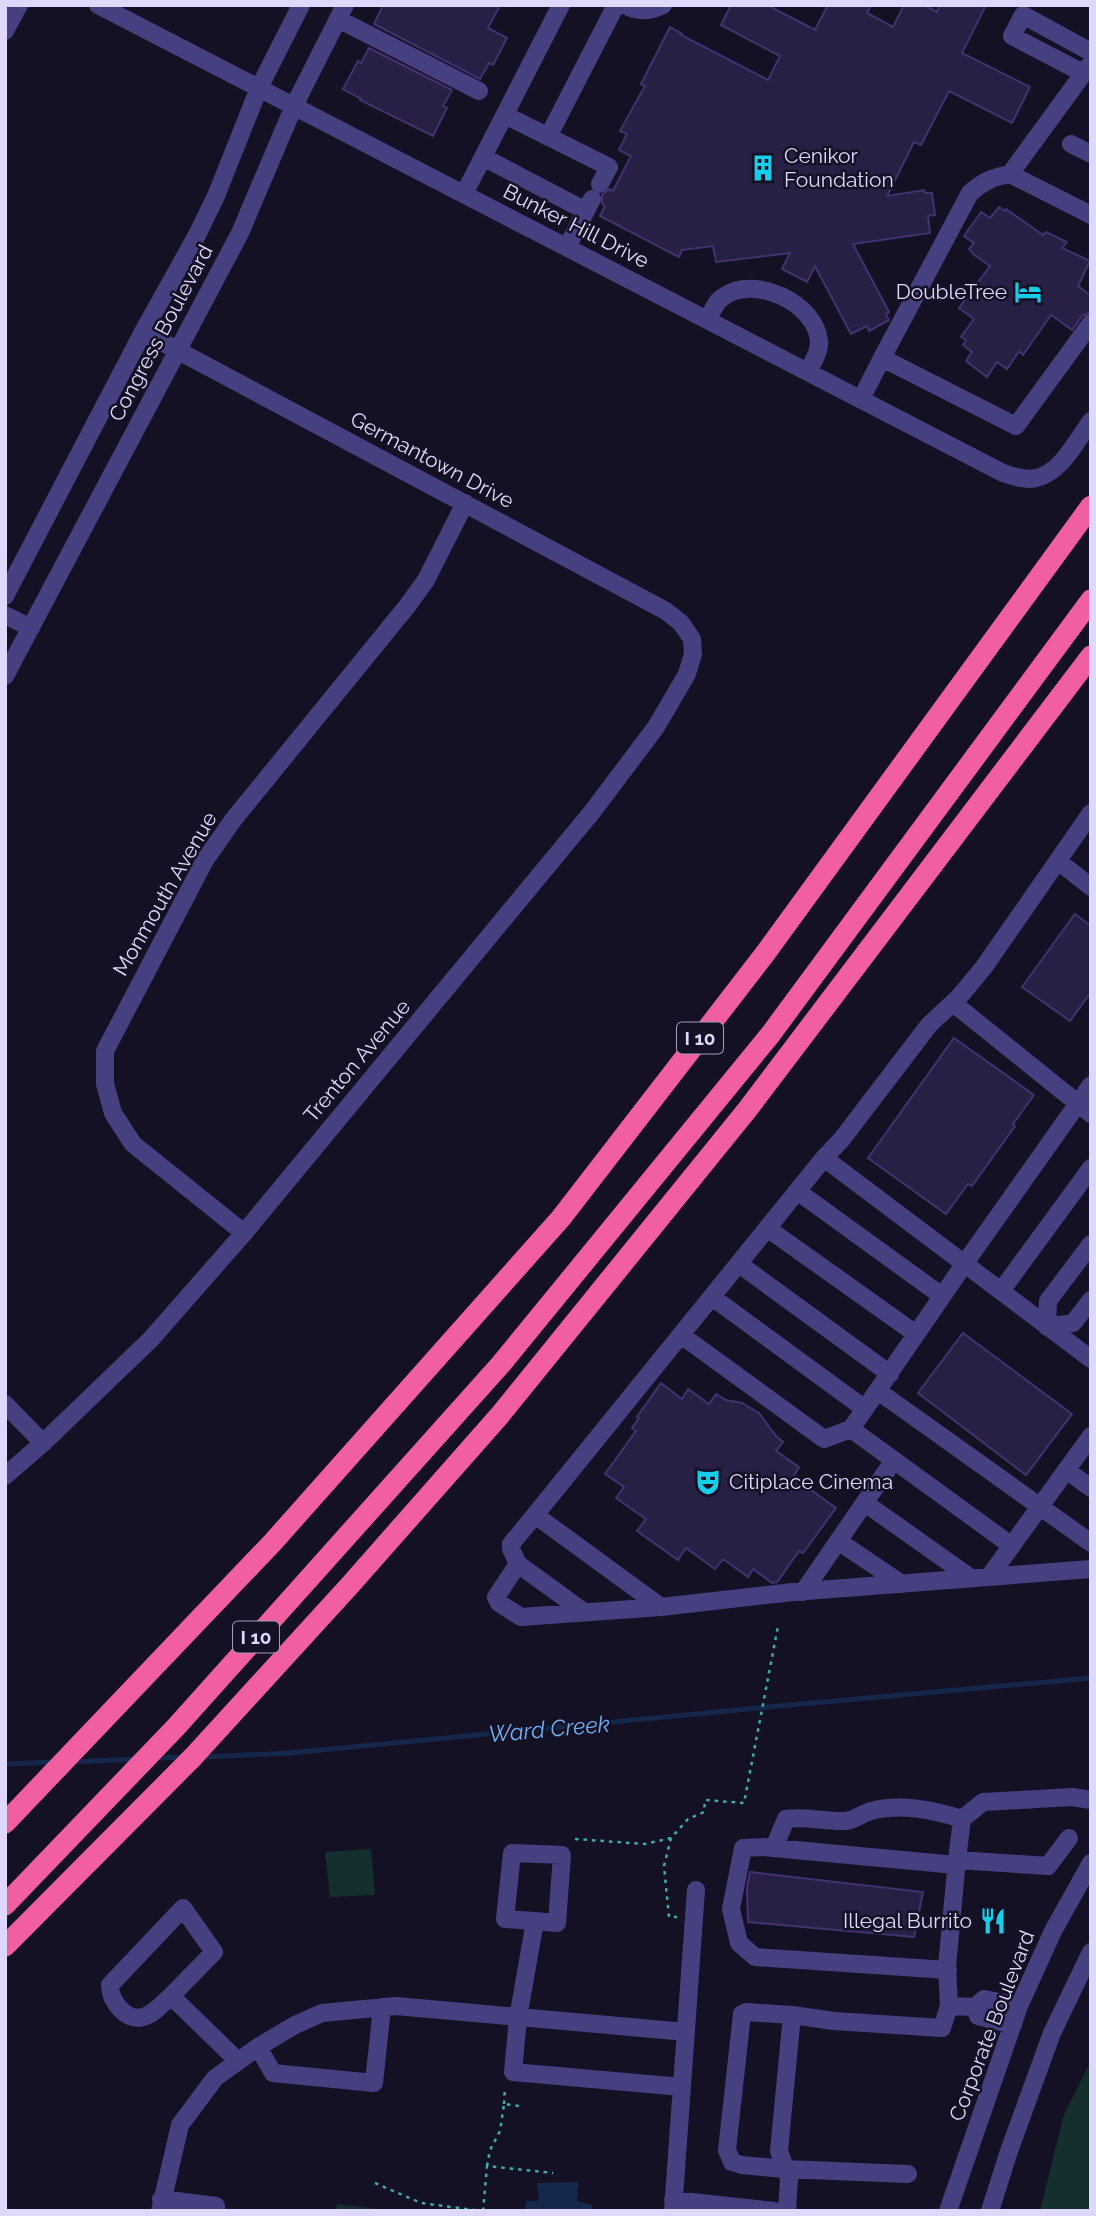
<svg xmlns="http://www.w3.org/2000/svg" width="1096" height="2216" font-family="Raleway,sans-serif">
<style>
.green{fill:#152e2e}
.water{fill:#15284b}
.lines{fill:none;stroke-linecap:round;stroke-linejoin:round}
.stream{stroke:#15284b;stroke-width:5}
.building{fill:#281f44;stroke:#41336e;stroke-width:2}
.path{stroke:#3baeaa;stroke-width:2.5;stroke-dasharray:3.5 5;stroke-linecap:butt}
.minor{stroke:#454180;stroke-width:18}
.highway{stroke:#f15fa0;stroke-width:21}
.labels{text-anchor:middle;stroke-width:5;stroke-linejoin:round;paint-order:stroke}
.shield{fill:#151125;stroke:#a29dbc;stroke-width:2}
.shield-label{font-size:19px;font-weight:bold;fill:#ded9fc}
.poi-label{font-size:21px;fill:#ded9fc;stroke:#151125;text-anchor:start}
.street-label{font-size:21px;fill:#ded9fc;stroke:#151125}
.water-label{font-size:23px;font-style:italic;fill:#70b1f2;stroke:#151125}
</style>
<rect width="100%" height="100%" fill="#151125"/>
<path class="green" d="M371 1849 375 1895 330 1897 325 1852Z
M1091 2061V2211H1040L1064 2114Z
M337 2204 394 2211H336Z"/>
<path class="water" d="M578 2182 577 2201 592 2205V2211H525L526 2201H539L537 2183Z"/>
<g class="lines">
<path class="stream" d="M202 1757 290 1753 779 1706 1091 1678
M156 1758 185 1757
M72 1762 136 1759
M5 1764 55 1762"/>
</g>
<path class="building" d="M383 5H500L488 28 507 38 493 65 489 63 480 79 374 24Z
M731 5H767L815 30 828 5H871L867 13 893 27 904 5H924L937 12 940 5H986L962 53 1030 87 1012 123 949 91 921 145 914 142 887 196 924 190 925 193H932L935 215 928 216 930 233 853 244 889 312 886 314 889 320 869 331 867 326 851 334 815 266 807 282 782 269 790 253 716 262 713 246 682 250 679 257 600 216 605 206 602 204V195L610 189 613 191 631 156 619 150 627 134 620 131 645 86 641 84 670 27 682 34 681 35 768 80 780 56 721 25Z
M369 48 452 90 443 106 447 108 433 136 360 100 361 99 343 89 358 61 361 63Z
M999 207 1005 211 1006 209 1043 235 1046 232 1067 242 1062 248 1090 261 1078 286 1091 296V312L1082 316 1072 330 1051 315 1023 355 1019 351 1007 369 997 362 987 377 966 361 972 352 963 345 966 340 961 337 974 319 959 308 990 266 973 254 969 249 974 243 964 236 981 212 990 218Z
M1075 914 1091 926V992L1070 1021 1022 987Z
M954 1038 1034 1095 1013 1124 1015 1126 972 1186 968 1184 946 1214 868 1158Z
M963 1333 1072 1414 1026 1475 918 1393Z
M661 1383 682 1399 688 1389 709 1404 716 1394 726 1400 742 1403 759 1413 776 1436 783 1442 776 1451 799 1467 793 1477 836 1508 803 1553 799 1551 777 1582 772 1583 753 1569 748 1577 723 1559 715 1569 686 1548 678 1560 637 1531 646 1519 616 1498 624 1487 605 1474 636 1431 632 1428 639 1418 637 1417Z
M750 1872 923 1892 914 1937 748 1922 747 1887Z"/>
<g class="lines">
<path class="path" d="M671 1838 664 1866 669 1917H677
M575 1839 645 1844 671 1838 688 1819 704 1812 705 1800 744 1803 778 1626
M504 2104 505 2087
M487 2166 490 2150 500 2131 504 2104 519 2106
M375 2183 421 2203 481 2211
M483 2211 487 2166 553 2173"/>
<path class="minor" d="M98 5 1003 473C1013 476 1025 481 1036 478 1061 473 1077 440 1091 421
M624 5C638 12 648 12 663 5
M338 19 479 91
M5 31 19 5
M1091 63 1010 174 1091 215
M1083 73 1012 36 1023 15 1091 52
M505 115 609 167 600 184
M548 137 616 5
M1071 144 1091 154
M483 157 586 211
M1010 174C993 177 982 182 970 193L882 358 1016 426 1091 323
M464 194 561 5
M567 247 592 199
M708 320C712 312 715 302 723 297 754 274 816 303 819 341 820 351 813 362 808 371
M861 399 882 358
M5 596 143 332 197 235 216 196 259 88 301 5
M5 615 31 628
M5 676 240 233 294 106 345 5
M1091 813 984 967 959 997 929 1025 842 1139 824 1158 535 1515 661 1607 793 1592 1091 1569
M1058 861 1091 887
M953 1003 1091 1114
M824 1158 1091 1359
M797 1191 942 1296
M767 1228 916 1334
M244 1233 133 1144 113 1113 105 1084V1051L205 860 233 820 408 605 426 580 465 503
M739 1264 890 1374
M1001 1291 1091 1168
M712 1297 865 1409
M1047 1327 1048 1301 1091 1244
M1047 1327 1073 1323 1091 1300
M681 1335 824 1439 851 1429 965 1263 1091 1085
M878 1391 1091 1543
M5 1404 43 1443
M851 1429 1012 1546
M1066 1470 1091 1488
M5 1476 43 1443 151 1339 244 1233 592 812 656 727 687 674 693 654 692 639 681 623 666 611 143 332
M865 1503 971 1578
M535 1515 511 1544V1549L518 1564 496 1597 499 1603 521 1617 661 1607
M838 1541 902 1584
M518 1564 584 1612
M989 1577 1091 1436
M803 1592 894 1460
M1069 1838 1048 1866 957 1860 962 1819 983 1802 1072 1797 1091 1800
M774 1848 786 1819C807 1816 826 1822 846 1821 855 1820 863 1813 871 1811 901 1803 933 1810 962 1819
M957 1860 947 1966 949 2006 975 2007 984 1999 1019 2006
M535 1921 505 1919 512 1853 562 1855 557 1923 535 1921 518 2018 513 2072 682 2087
M948 1970 755 1957 739 1943 731 1909 743 1848 763 1847 956 1865
M171 1996C163 2003 153 2015 143 2017 126 2022 110 2001 110 1985L183 1908 214 1952 171 1996 238 2061
M975 2007 978 2016 1013 2025
M792 2015 746 2012 742 2014 727 2150 732 2162 742 2165 784 2169 908 2174
M258 2047 273 2073 374 2083 382 2007
M161 2199 216 2206V2211
M673 2200 774 2211
M160 2211 180 2125 215 2078 258 2047 295 2025 322 2013 396 2006 686 2032
M673 2211 696 1890
M787 2211 789 2179 779 2151 792 2015 834 2021 942 2028 949 2006
M948 2211 1019 2006 1053 1931 1091 1863
M990 2211 1009 2151 1052 2033 1091 1952"/>
<path class="highway" d="M5 1823 273 1542 561 1218 764 955 1091 506
M5 1905 176 1727 501 1364 770 1035 1091 600
M5 1946 193 1757 351 1584 500 1415 747 1110 1091 656"/>
</g>
<defs>
<g id="building-bare" transform="scale(2.1)"><path d="M-4-6H4V6H1V3H-1V6H-4ZM-2.5-4.3h1.7v1.8h-1.7ZM.8-4.3h1.7v1.8H.8ZM-2.5-1h1.7V.8h-1.7ZM.8-1h1.7V.8H.8Z" fill="#16ceea" stroke="#151125" stroke-width="2.5" paint-order="stroke"/></g>
<g id="hotel-bare" transform="scale(2.1)"><path d="M-6-4.5h1.5V1H6V5H4.5V3h-9V5H-6ZM-4 0a1.8 1.8 0 1 1 3.6 0ZM.5 0V-2.5h3Q6-2.5 6 0Z" fill="#16ceea" stroke="#151125" stroke-width="2.5" paint-order="stroke"/></g>
<g id="theatre-bare" transform="scale(2.1)"><path d="M-5-5.5Q0-4 5-5.5V0Q5 5 0 6Q-5 5-5 0ZM-3.3-2.5H-1v1.5H-3.3ZM1-2.5H3.3v1.5H1ZM-2.8 1Q0 5.5 2.8 1Z" fill="#16ceea" stroke="#151125" stroke-width="2.5" paint-order="stroke"/></g>
<g id="restaurant-bare" transform="scale(2.1)"><path d="M-5-6h1v4h1v-4h1v4h1v-4h1v5L-1.5 .5V6h-2V.5L-5-1ZM5-6V6H3V1.5H1.5Q1.5-4 5-6Z" fill="#16ceea" stroke="#151125" stroke-width="2.5" paint-order="stroke"/></g>
</defs>
<g fill-rule="evenodd">
<use href="#building-bare" x="763" y="168"/>
<use href="#hotel-bare" x="1028" y="292"/>
<use href="#theatre-bare" x="708" y="1482"/>
<use href="#restaurant-bare" x="993" y="1921"/>
</g>
<g class="labels">
<g class="shield">
<rect x="677" y="1022.5" width="46" height="31" rx="5"/>
<rect x="233" y="1621.5" width="46" height="31" rx="5"/>
</g>
<g class="shield-label">
<text x="700" y="1045">I 10</text>
<text x="256" y="1644">I 10</text>
</g>
<g class="poi-label">
<text x="784" y="163">Cenikor<tspan x="784" dy="24">Foundation</tspan></text>
<text x="1007" y="299" text-anchor="end">DoubleTree</text>
<text x="729" y="1489">Citiplace Cinema</text>
<text x="972" y="1928" text-anchor="end">Illegal Burrito</text>
</g>
<g class="street-label">
<text transform="translate(576 226) rotate(27)" y="7">Bunker Hill Drive</text>
<text transform="translate(161 333) rotate(-62)" y="7">Congress Boulevard</text>
<text transform="translate(432 460) rotate(28)" y="7">Germantown Drive</text>
<text transform="translate(165 894) rotate(-60)" y="7">Monmouth Avenue</text>
<text transform="translate(357 1061) rotate(-50)" y="7">Trenton Avenue</text>
<text transform="translate(992 2026) rotate(-69)" y="7">Corporate Boulevard</text>
</g>
<g class="water-label">
<text transform="translate(549 1729) rotate(-5)" y="8">Ward Creek</text>
</g>
</g>
<rect width="1096" height="2216" fill="none" stroke="#ded9fc" stroke-width="14"/>
</svg>
